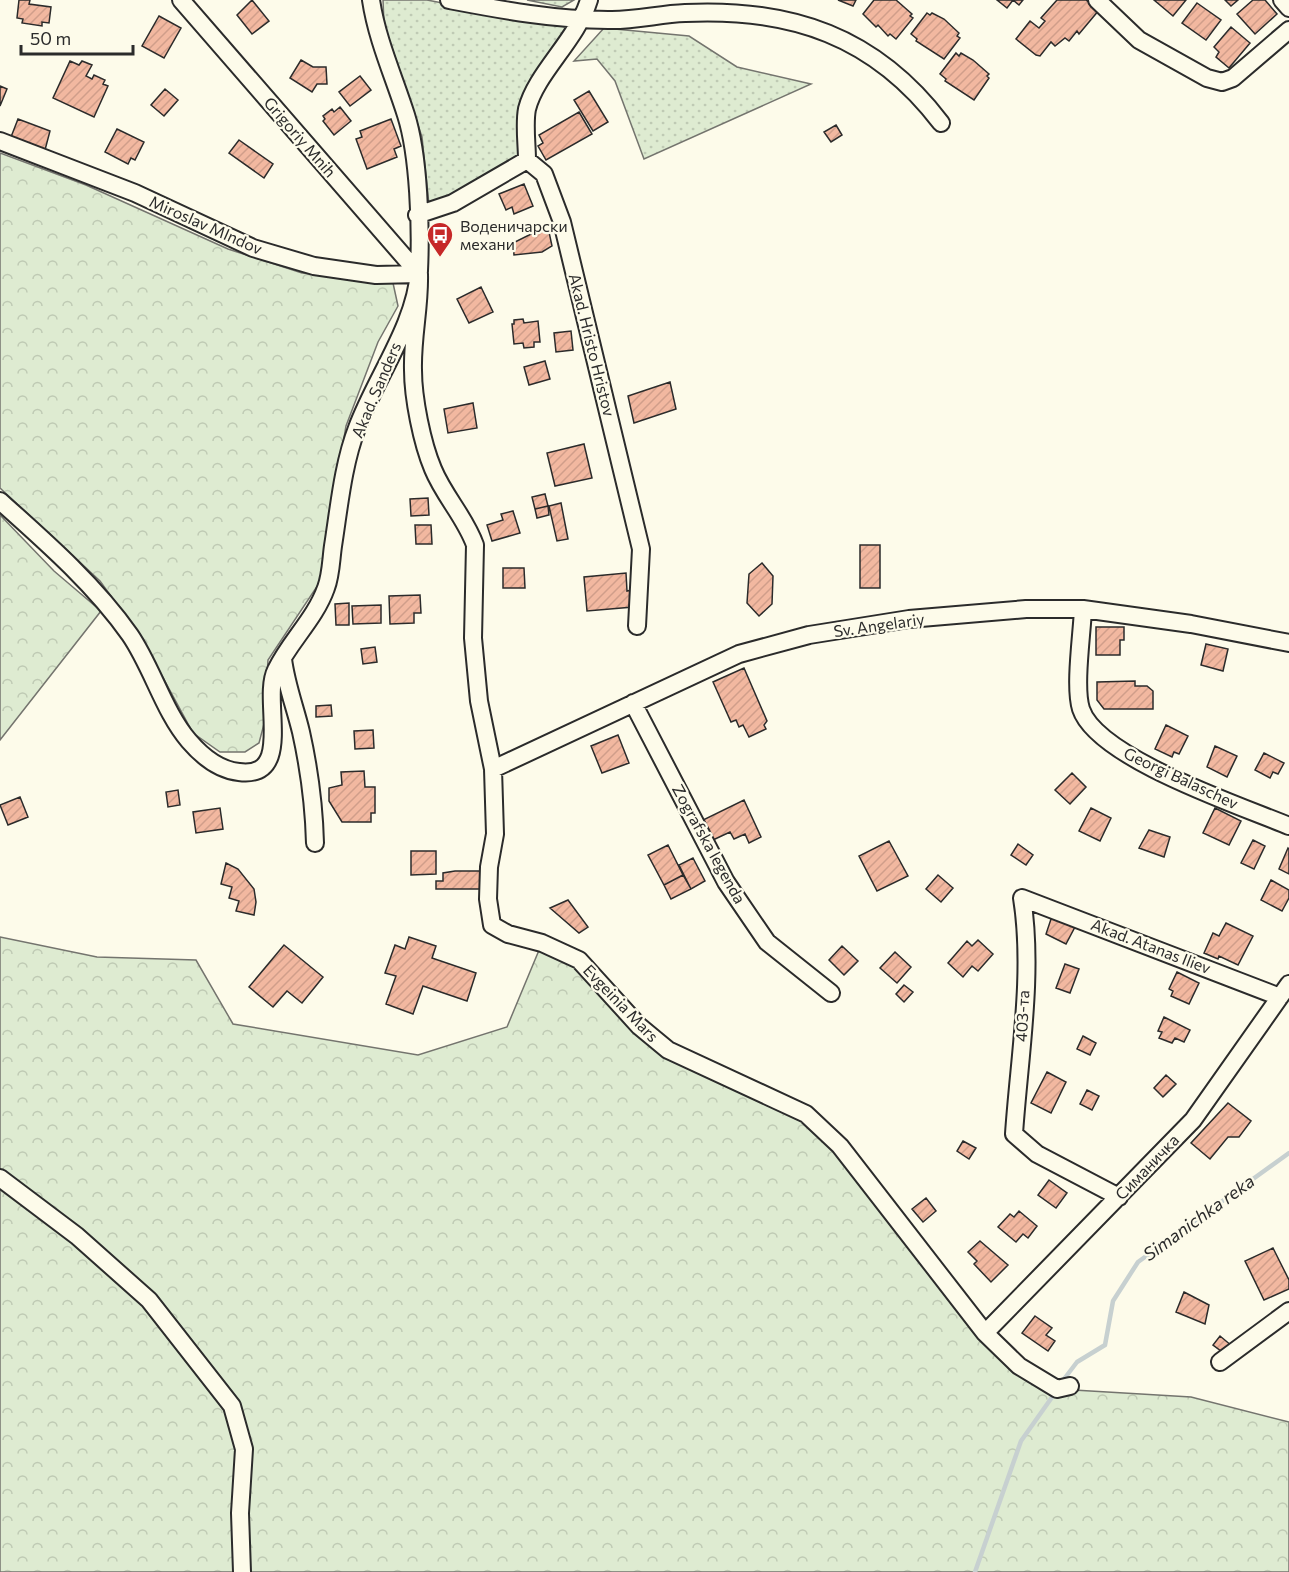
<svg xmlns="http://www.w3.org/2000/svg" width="1289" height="1572" font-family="Commissioner,sans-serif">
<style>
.grass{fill:url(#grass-dots);stroke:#74746e;stroke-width:1.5}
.forest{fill:url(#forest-crowns);stroke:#74746e;stroke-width:1.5}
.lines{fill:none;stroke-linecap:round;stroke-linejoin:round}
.stream{stroke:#c7d0d0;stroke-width:4.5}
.building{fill:url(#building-hatch);stroke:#2b2b2b;stroke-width:1.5}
.minor-casing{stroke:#2b2b2b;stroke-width:20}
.minor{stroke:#fdfbea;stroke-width:16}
.labels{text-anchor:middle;stroke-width:4.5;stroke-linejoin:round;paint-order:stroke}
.street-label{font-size:16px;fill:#2b2b2b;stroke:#fdfbea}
.poi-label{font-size:16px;fill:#2b2b2b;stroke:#fdfbea;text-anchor:start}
.water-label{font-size:18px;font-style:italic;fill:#2b2b2b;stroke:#fdfbea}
</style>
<defs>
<pattern id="grass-dots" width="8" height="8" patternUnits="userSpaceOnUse" patternTransform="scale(1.5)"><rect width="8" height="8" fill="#deebd1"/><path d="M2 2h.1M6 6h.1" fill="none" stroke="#bfcab4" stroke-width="1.8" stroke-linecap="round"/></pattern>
<pattern id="forest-crowns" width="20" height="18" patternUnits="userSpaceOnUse" patternTransform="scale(1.5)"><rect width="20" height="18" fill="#deebd1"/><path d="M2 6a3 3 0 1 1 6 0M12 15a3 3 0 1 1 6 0" fill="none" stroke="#bfcab4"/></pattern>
<pattern id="building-hatch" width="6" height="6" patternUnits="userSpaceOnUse" patternTransform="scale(1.5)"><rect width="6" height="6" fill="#f2b8a0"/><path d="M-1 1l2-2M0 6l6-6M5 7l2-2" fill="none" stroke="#d09e8a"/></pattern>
</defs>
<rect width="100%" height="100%" fill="#fdfbea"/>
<path class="grass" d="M383 0H427L572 28 535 80 530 158 456 199 429 205 422 137 384 24Z
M527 0H574L562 7Z
M604 28 689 36 737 67 811 84 644 159 615 81 597 59 574 61Z"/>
<path class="forest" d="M0 153 86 185 228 249 302 273 393 283 398 306 378 342 346 426 320 582 268 660 264 724 259 743 245 752H220L193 733 142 639 100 581 0 488Z
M0 515 54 571 101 611 0 740Z
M0 937 97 957 196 960 233 1024 418 1055 507 1027 542 943 579 960 639 1026 806 1114 985 1333 1057 1389 1191 1397 1289 1422V1572H0Z"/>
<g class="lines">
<path class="stream" d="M1061 1383 1077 1362 1105 1345 1113 1301 1138 1262 1289 1153
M975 1572 1021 1441 1055 1393"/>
</g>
<path class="building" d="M19 0H30L29 4 51 7 49 23 42 22V26L22 23 23 19 17 18Z
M252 0 269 21 252 34 237 15Z
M838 0H856L853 6Z
M874 0H896L912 14 910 16 913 18 896 39 890 34 888 36 878 25 876 27 863 14Z
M997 0H1023L1019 5 1013 0 1007 8Z
M1057 0H1086L1099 10 1079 34 1077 31 1069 41 1065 38 1055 46 1051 42 1040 56 1036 55 1016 39 1030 21 1039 28 1045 21 1041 18Z
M1154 0H1186L1173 16Z
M1225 0H1238L1231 6Z
M1253 0H1265L1277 14 1255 34 1237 14Z
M1197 3 1221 20 1206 40 1182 23Z
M927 13 930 15 932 13 944 19 959 33 957 36 960 38 944 59 916 41 917 39 911 34Z
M159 16 181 28 164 58 142 46Z
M1231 27 1250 43 1229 68 1216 57 1219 52 1214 47Z
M956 53 959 56 961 53 973 60 989 74 987 76 989 78 974 100 945 81 946 79 940 74Z
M301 60 313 67H326L327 84H317L312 92 290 78Z
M70 61 79 65 82 61 92 65 86 76 92 79 94 75 105 80 103 84 108 86 94 117 53 98Z
M360 76 371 90 350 106 339 92Z
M0 86 7 89 0 106Z
M165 89 178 100 164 116 151 105Z
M589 91 608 122 593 131 574 100Z
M340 107 351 121 334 135 323 121 325 119 323 116 332 109 334 112Z
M579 112 592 134 546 160 538 146 543 143 539 135Z
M18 119 50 131 45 150 11 137Z
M391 119 401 146 394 149 397 157 367 169 356 139 362 137 360 131Z
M836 125 842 135 831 142 824 132Z
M117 129 144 142 135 160 131 158 128 164 105 152Z
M239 140 273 164 264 178 229 153Z
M524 184 533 206 514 214 512 207 506 210 499 194Z
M541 229 549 232 552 246 542 252 514 255 513 243Z
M481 287 493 312 469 323 457 299Z
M523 319 524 323 538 321 540 342H534V347L524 348 523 343 514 344 512 324H514V320Z
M571 331 573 350 556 352 554 333Z
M545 361 550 379 529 385 524 367Z
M670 382 676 409 634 423 628 396Z
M473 403 477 428 448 433 444 409Z
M584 444 592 478 555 486 547 453Z
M545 494 548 506 535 509 532 497Z
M428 498 429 515 411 516 410 499Z
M561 503 568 539 557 541 549 506Z
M548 506 549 515 537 518 535 509Z
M513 511 520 533 492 541 487 525 503 520 501 514Z
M415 525H431L432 544H416Z
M860 545H880V588H860Z
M762 563 773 576 772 604 759 616 747 603 749 574Z
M503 568H524L525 588H503Z
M626 573 627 591 632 590 633 607 587 611 584 577Z
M420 595 421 613H414V623L390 624 389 596Z
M349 603V625H336L335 604Z
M381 605V623L353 624 352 606Z
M1096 627H1124V640H1120V655H1096Z
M1206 644 1228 649 1223 671 1201 665Z
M375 647 377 662 363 664 361 649Z
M744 668 767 721 764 725 766 729 749 737 743 725 739 727 736 720 731 722 713 682Z
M1135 681V686H1147L1153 691V709H1104L1097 700V682Z
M331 705 332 716 316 717V706Z
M1166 725 1188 736 1179 754 1174 752 1172 757 1155 749Z
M373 730 374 748 355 749 354 731Z
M618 735 629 763 602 773 591 746Z
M1215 746 1237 756 1227 777 1207 767Z
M1264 753 1284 763 1278 774 1273 772 1270 778 1255 770Z
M364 771 365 787H375V813H371V822H342L329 801V788L342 785 341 772Z
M1072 773 1086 787 1070 804 1055 790Z
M178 790 180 805 168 807 166 792Z
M20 797 28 817 8 825 0 805Z
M744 800 761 837 749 843 745 834 734 839 730 832 713 840 703 820Z
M220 808 223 829 196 833 193 812Z
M1091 808 1111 818 1100 841 1079 831Z
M1215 808 1241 821 1229 845 1203 833Z
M1149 830 1170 837 1164 857 1139 848Z
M1253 840 1265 846 1254 869 1241 863Z
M889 841 908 876 877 891 859 856Z
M1018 844 1033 855 1026 865 1011 855Z
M668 845 683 875 664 885 648 855Z
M1288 848 1289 849V874L1279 869Z
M411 851H436V874L411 875Z
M693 858 705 881 691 889 679 865Z
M226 863 238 869 254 889 256 902 254 915 236 911 239 901 229 898 232 887 221 884Z
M455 871H482L483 889H436V881H443V873Z
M683 875 691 889 671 899 664 885Z
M938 875 953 888 941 902 926 889Z
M1271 880 1289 890V898L1282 911 1261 900Z
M568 900 588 927 579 933 550 908Z
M1053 913 1076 925 1066 944 1046 934Z
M1226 923 1253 936 1238 965 1219 956 1218 959 1204 953 1213 933 1219 936Z
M409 937 436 946 432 958 476 973 467 1001 423 986 413 1014 386 1004 396 976 385 973 395 945 405 949Z
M978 940 993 954 978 971 972 966 963 977 948 963 967 941 972 946Z
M284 945 323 977 302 1003 287 991 273 1007 249 987Z
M842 946 858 961 844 975 829 960Z
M895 952 911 967 897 983 880 968Z
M1065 964 1079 969 1070 993 1056 988Z
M1177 972 1199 983 1189 1004 1171 996 1173 991 1169 989Z
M904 985 913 992 904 1002 896 994Z
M1164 1017 1190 1030 1184 1042 1175 1038 1172 1043 1159 1038 1162 1032 1158 1031Z
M1083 1036 1096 1043 1090 1055 1077 1049Z
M1047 1072 1066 1082 1051 1113 1031 1103Z
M1166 1075 1176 1084 1163 1097 1154 1088Z
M1087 1090 1099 1096 1092 1110 1080 1104Z
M1228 1103 1251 1121 1239 1137H1228L1210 1159 1191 1143Z
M963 1141 976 1148 969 1159 957 1151Z
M1049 1180 1067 1193 1056 1208 1038 1195Z
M926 1198 936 1211 923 1222 912 1209Z
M1019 1211 1037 1226 1028 1238 1023 1234 1016 1242 998 1227 1010 1214 1014 1217Z
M980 1241 1008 1265 991 1282 974 1264 977 1261 968 1252Z
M1273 1248 1289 1280V1289L1264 1300 1245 1261Z
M1184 1292 1209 1305 1205 1324 1176 1312Z
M1035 1316 1052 1328 1046 1335 1055 1341 1048 1351 1022 1333Z
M1220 1336 1232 1346 1225 1354 1213 1345Z"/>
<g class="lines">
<g class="minor-casing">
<path id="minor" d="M181 0 419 274
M449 0C502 10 554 20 608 20 634 21 659 14 685 13 791 8 875 36 941 123
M1097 0 1139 40 1207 78 1222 82 1233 78 1289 30
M1282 0 1289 8
M0 141 135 193 253 248 314 266 376 275 419 274
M527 160 544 174 562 222 641 549 637 626
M527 160C527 144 524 124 527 109 536 73 577 40 589 0
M417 215 453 203 527 160
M419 274C420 306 412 338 413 370 413 398 422 443 433 469 444 496 465 517 475 545L473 638 479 701 493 769 495 834 489 867 488 899 492 925 508 934 542 943 579 960 639 1026 668 1050 806 1114 840 1146 985 1333 1019 1366 1057 1389 1070 1386
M0 501C46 542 95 585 130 635 152 667 164 712 189 741 201 755 219 770 239 772 295 779 261 699 276 670 290 641 315 619 326 588 331 575 331 560 333 546 339 508 343 464 357 428 375 379 416 324 419 271 421 228 419 156 406 115 394 77 377 40 371 0
M1083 609C1082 634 1074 687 1081 709 1097 758 1241 806 1289 826
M283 659C286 684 295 707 301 732 309 768 314 805 315 843
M633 703 726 882 767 942 831 993
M493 769 739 654 809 635 909 619 1026 609H1083L1191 624 1289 643
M0 1178 77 1236 149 1300 232 1406 244 1449 240 1513 242 1572
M1119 1197 1037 1154 1014 1134C1019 1059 1034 973 1022 898L1280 997
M985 1333 1193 1120 1289 984
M1220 1362 1289 1311"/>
</g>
<use href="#minor" class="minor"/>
</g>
<defs>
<g id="bus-pin" transform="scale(1.35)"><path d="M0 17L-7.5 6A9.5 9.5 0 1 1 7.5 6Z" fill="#c62828" stroke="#fdfbea"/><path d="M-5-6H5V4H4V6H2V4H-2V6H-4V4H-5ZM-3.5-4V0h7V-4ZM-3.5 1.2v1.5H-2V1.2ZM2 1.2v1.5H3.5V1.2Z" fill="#fff"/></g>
</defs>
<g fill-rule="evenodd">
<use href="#bus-pin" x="440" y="235"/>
</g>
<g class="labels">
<g class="street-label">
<text transform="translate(300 137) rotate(49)" y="6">Grigoriy Mnih</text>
<text transform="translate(206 225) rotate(24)" y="6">Miroslav MIndov</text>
<text transform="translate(592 345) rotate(76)" y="6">Akad. Hristo Hristov</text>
<text transform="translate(376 390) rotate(-67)" y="6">Akad. Sanders</text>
<text transform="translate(879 625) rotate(-8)" y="6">Sv. Angelariy</text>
<text transform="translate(1181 778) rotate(25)" y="6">Georgi Balaschev</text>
<text transform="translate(709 844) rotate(61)" y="6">Zografska legenda</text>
<text transform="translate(1151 946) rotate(21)" y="6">Akad. Atanas Iliev</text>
<text transform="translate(621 1003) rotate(46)" y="6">Evgeinia Mars</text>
<text transform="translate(1022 1016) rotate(-87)" y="6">403-та</text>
<text transform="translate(1147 1167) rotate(-46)" y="6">Симаничка</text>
</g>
<g class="poi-label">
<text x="460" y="232">Воденичарски<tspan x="460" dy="18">механи</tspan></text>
</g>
<g class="water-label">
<text transform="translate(1199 1218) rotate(-36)" y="6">Simanichka reka</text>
</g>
</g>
<path d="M21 45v9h112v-9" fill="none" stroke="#2b2b2b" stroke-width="3"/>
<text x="30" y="45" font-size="18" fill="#2b2b2b" stroke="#fdfbea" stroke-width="4.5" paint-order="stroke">50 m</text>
</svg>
